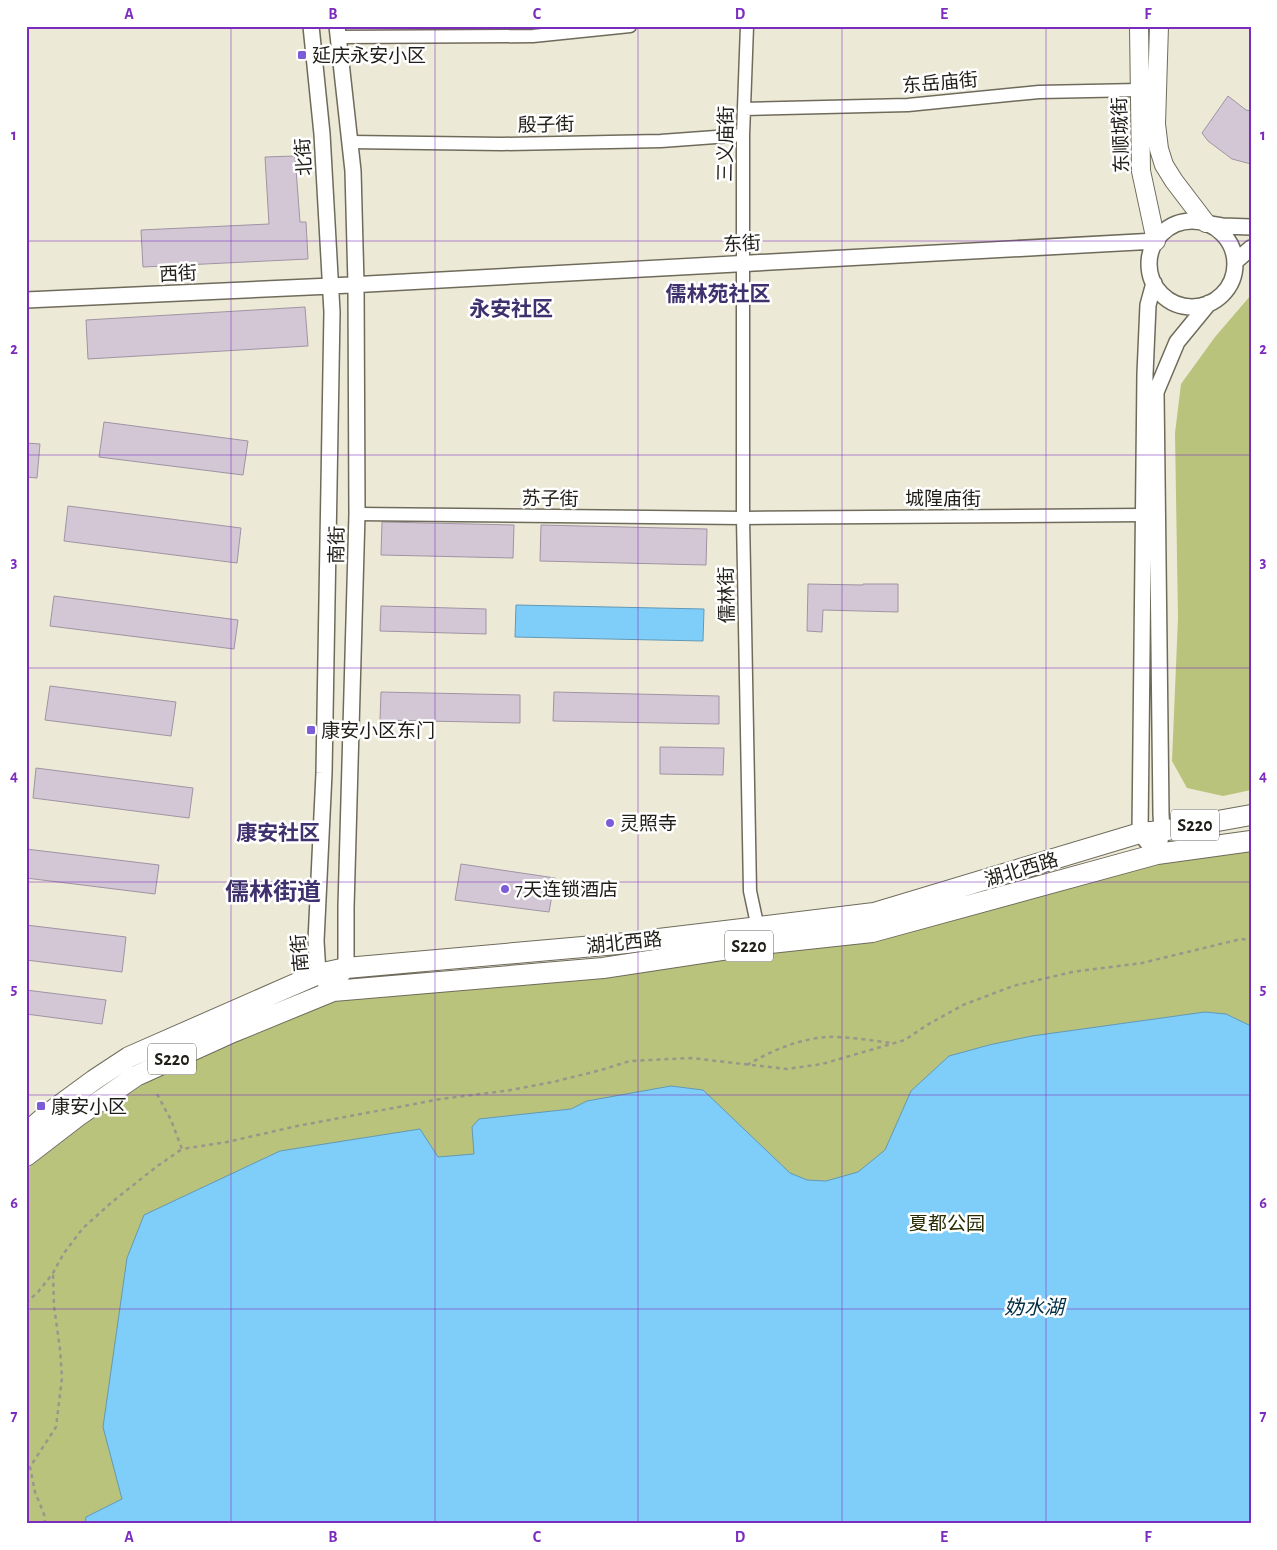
<svg xmlns="http://www.w3.org/2000/svg" width="1277" height="1550" font-family="'Alegreya Sans','Noto Sans SC',sans-serif">
<style>
.green{fill:#b9c37c}
.water{fill:#7fcef9;stroke:#6299b6}
.building{fill:#d3c7d6;stroke:#9f94a3}
.lines{fill:none;stroke-linecap:round;stroke-linejoin:round}
.minor-casing{stroke:#6f6b5b;stroke-width:15}
.tertiary-casing{stroke:#6f6b5b;stroke-width:18}
.secondary-casing{stroke:#6f6b5b;stroke-width:20}
.primary-casing{stroke:#6f6b5b;stroke-width:22}
.path{stroke:#9a978a;stroke-width:2.5;stroke-dasharray:4 4;stroke-linecap:butt}
.minor{stroke:#fff;stroke-width:12}
.tertiary{stroke:#fff;stroke-width:15}
.secondary{stroke:#fff;stroke-width:18}
.primary{stroke:#fff;stroke-width:20}
.grid{fill:none;stroke:#7b2cbf;stroke-width:1;stroke-opacity:0.55}
.poi-dot{fill:#7c5dd7;stroke:#fff;stroke-width:2}
.labels{text-anchor:middle;stroke-width:5;stroke-linejoin:round;paint-order:stroke}
.shield{fill:#fff;stroke:#63625d;stroke-width:1}
.shield-label{font-size:18px;font-weight:bold;fill:#201e18}
.poi-label{font-size:19px;fill:#201e18;stroke:#fff;text-anchor:start}
.street-label{font-size:19px;fill:#201e18;stroke:#fff}
.park-label{font-size:19px;fill:#292d03;stroke:#fff}
.water-label{font-size:20px;font-style:italic;fill:#002f44;stroke:#fff}
.quarter-label{font-size:21px;font-weight:bold;fill:#3f316d;stroke:#fff}
.district-label{font-size:24px;font-weight:bold;fill:#3f316d;stroke:#fff}
.neatline{fill:none;stroke:#7b2cbf;stroke-width:2}
.grid-label{font-size:16px;text-anchor:middle;font-weight:bold;fill:#7b2cbf}
</style>
<rect width="100%" height="100%" fill="#ede9d7"/>
<path class="green" d="M1251 295V790L1223 796 1187 788 1172 761 1178 618 1175 433 1181 384 1215 337Z
M1251 841V1524H26V1170L87 1123 141 1086 236 1035 333 991 603 968Z"/>
<path class="water" d="M516 605 704 609 703 641 515 637Z
M1205 1012 1226 1014 1251 1026V1524H85L86 1517 122 1499 103 1427 127 1258 144 1215 280 1151 420 1129 438 1157 474 1154 472 1127 479 1119 571 1109 587 1101 671 1086 703 1090 790 1173 807 1180 826 1181 858 1172 885 1150 911 1091 949 1056 989 1045 1032 1036Z"/>
<path class="building" d="M1228 96 1246 110 1251 111V164L1232 159 1208 141 1202 133Z
M295 156 300 222H306L308 259 143 267 141 230 269 224 265 157Z
M305 307 308 346 88 359 86 320Z
M104 422 248 441 243 475 99 457Z
M26 443 40 444 37 478 26 477Z
M68 506 241 528 237 563 64 541Z
M382 522 514 525 513 558 381 555Z
M541 525 707 529 706 565 540 561Z
M808 584 863 585V584H898V612L823 610 822 632 807 631Z
M54 596 238 620 234 649 50 626Z
M381 606 486 609V634L380 631Z
M50 686 176 702 171 736 45 720Z
M381 692 520 695V723L380 720Z
M554 692 719 696V724L553 721Z
M660 747 724 748 723 775 660 774Z
M36 768 193 788 189 818 33 798Z
M26 849 159 865 155 894 26 878Z
M461 864 555 878 549 912 455 900Z
M26 925 126 937 122 972 26 960Z
M26 990 106 1000 102 1024 26 1014Z"/>
<g class="lines">
<g class="minor-casing">
<path id="minor" d="M747 26 743 135V518L750 891 759 933
M338 37 533 36 630 26
M744 109 908 105 1039 92 1139 90
M350 142 502 144 661 141 743 135
M357 514 743 518 1143 515"/>
</g>
<g class="tertiary-casing">
<path id="tertiary" d="M311 26 322 134 332 312 324 773 316 941 318 974 333 991 346 968V907L357 514 356 284 353 171 337 26
M1149 264a43 43 0 1 1 86 0a43 43 0 1 1-86 0Z
M1210 224 1222 226 1251 227
M1236 261 1251 248
M1154 283 1148 305 1145 374 1140 833 1157 854
M26 300 331 286 1156 241
M1160 841 1162 831 1161 814 1156 392 1177 342 1209 303"/>
</g>
<g class="secondary-casing">
<path id="secondary" d="M1139 26 1141 171 1156 241
M1159 26 1156 124 1159 149 1164 165 1174 181 1206 223"/>
</g>
<g class="primary-casing">
<path id="primary" d="M26 1133 49 1113 94 1080 129 1057 318 974 346 968 617 944 874 913 1140 833 1162 831 1251 815
M26 1156 78 1116 136 1076 233 1032 333 991 603 968 761 944 872 932 1157 854 1251 841"/>
</g>
<path class="path" d="M747 1065C771 1051 798 1039 827 1037 846 1036 873 1041 893 1043
M157 1094 171 1120 182 1149 227 1142 297 1126 441 1099 505 1091 553 1082 601 1070 630 1061 691 1058 787 1069 822 1064 905 1040 927 1025 963 1005 1013 986 1072 972 1142 963 1241 939 1251 940
M26 1303 38 1292 53 1273 64 1253 83 1228 112 1202 156 1167 182 1149
M45 1524 44 1514 35 1492 30 1467 56 1427 62 1378 60 1349 54 1306 53 1273"/>
<use href="#minor" class="minor"/>
<use href="#tertiary" class="tertiary"/>
<use href="#secondary" class="secondary"/>
<use href="#primary" class="primary"/>
</g>
<path class="grid" d="M231 26V1524M435 26V1524M638 26V1524M842 26V1524M1046 26V1524M26 241H1251M26 455H1251M26 668H1251M26 882H1251M26 1095H1251M26 1309H1251"/>
<g class="poi-dot">
<rect x="297" y="50" width="10" height="10" rx="2.5"/>
<rect x="306" y="725" width="10" height="10" rx="2.5"/>
<circle cx="610" cy="823" r="5"/>
<circle cx="505" cy="889" r="5"/>
<rect x="36" y="1101" width="10" height="10" rx="2.5"/>
</g>
<g class="labels">
<g class="shield">
<rect x="1171" y="809.5" width="48" height="31" rx="4"/>
<rect x="725" y="930.5" width="48" height="31" rx="4"/>
<rect x="148" y="1043.5" width="48" height="31" rx="4"/>
</g>
<g class="shield-label">
<text x="1195" y="831">S220</text>
<text x="749" y="952">S220</text>
<text x="172" y="1065">S220</text>
</g>
<g class="poi-label">
<text x="312" y="62">延庆永安小区</text>
<text x="321" y="737">康安小区东门</text>
<text x="620" y="830">灵照寺</text>
<text x="515" y="896">7天连锁酒店</text>
<text x="51" y="1113">康安小区</text>
</g>
<g class="street-label">
<text transform="translate(940 82) rotate(-5)" y="7">东岳庙街</text>
<text transform="translate(546 124) rotate(-1)" y="7">殷子街</text>
<text transform="translate(1120 135) rotate(-92)" y="7">东顺城街</text>
<text transform="translate(725 144) rotate(-89)" y="7">三义庙街</text>
<text transform="translate(303 157) rotate(-94)" y="7">北街</text>
<text transform="translate(742 243) rotate(-3)" y="7">东街</text>
<text transform="translate(178 273) rotate(-3)" y="7">西街</text>
<text transform="translate(550 498) rotate(1)" y="7">苏子街</text>
<text x="943" y="505">城隍庙街</text>
<text transform="translate(336 545) rotate(-89)" y="7">南街</text>
<text transform="translate(726 595) rotate(-91)" y="7">儒林街</text>
<text transform="translate(1021 869) rotate(-17)" y="7">湖北西路</text>
<text transform="translate(624 942) rotate(-6)" y="7">湖北西路</text>
<text transform="translate(299 953) rotate(-95)" y="7">南街</text>
</g>
<g class="park-label">
<text x="947" y="1230">夏都公园</text>
</g>
<g class="water-label">
<text x="1034" y="1314">妫水湖</text>
</g>
<g class="quarter-label">
<text x="718" y="301">儒林苑社区</text>
<text x="511" y="316">永安社区</text>
<text x="278" y="840">康安社区</text>
</g>
<g class="district-label">
<text x="273" y="900">儒林街道</text>
</g>
</g>
<rect width="1277" height="1550" fill="none" stroke="#ffffff" stroke-width="55"/>
<rect x="28" y="28" width="1222" height="1494" class="neatline"/>
<g class="grid-label">
<text x="129" y="19">A</text>
<text x="333" y="19">B</text>
<text x="537" y="19">C</text>
<text x="740" y="19">D</text>
<text x="944" y="19">E</text>
<text x="1148" y="19">F</text>
<text x="14" y="140">1</text>
<text x="1263" y="140">1</text>
<text x="14" y="354">2</text>
<text x="1263" y="354">2</text>
<text x="14" y="567">3</text>
<text x="1263" y="567">3</text>
<text x="14" y="781">4</text>
<text x="1263" y="781">4</text>
<text x="14" y="994">5</text>
<text x="1263" y="994">5</text>
<text x="14" y="1208">6</text>
<text x="1263" y="1208">6</text>
<text x="14" y="1421">7</text>
<text x="1263" y="1421">7</text>
<text x="129" y="1542">A</text>
<text x="333" y="1542">B</text>
<text x="537" y="1542">C</text>
<text x="740" y="1542">D</text>
<text x="944" y="1542">E</text>
<text x="1148" y="1542">F</text>
</g>
</svg>
